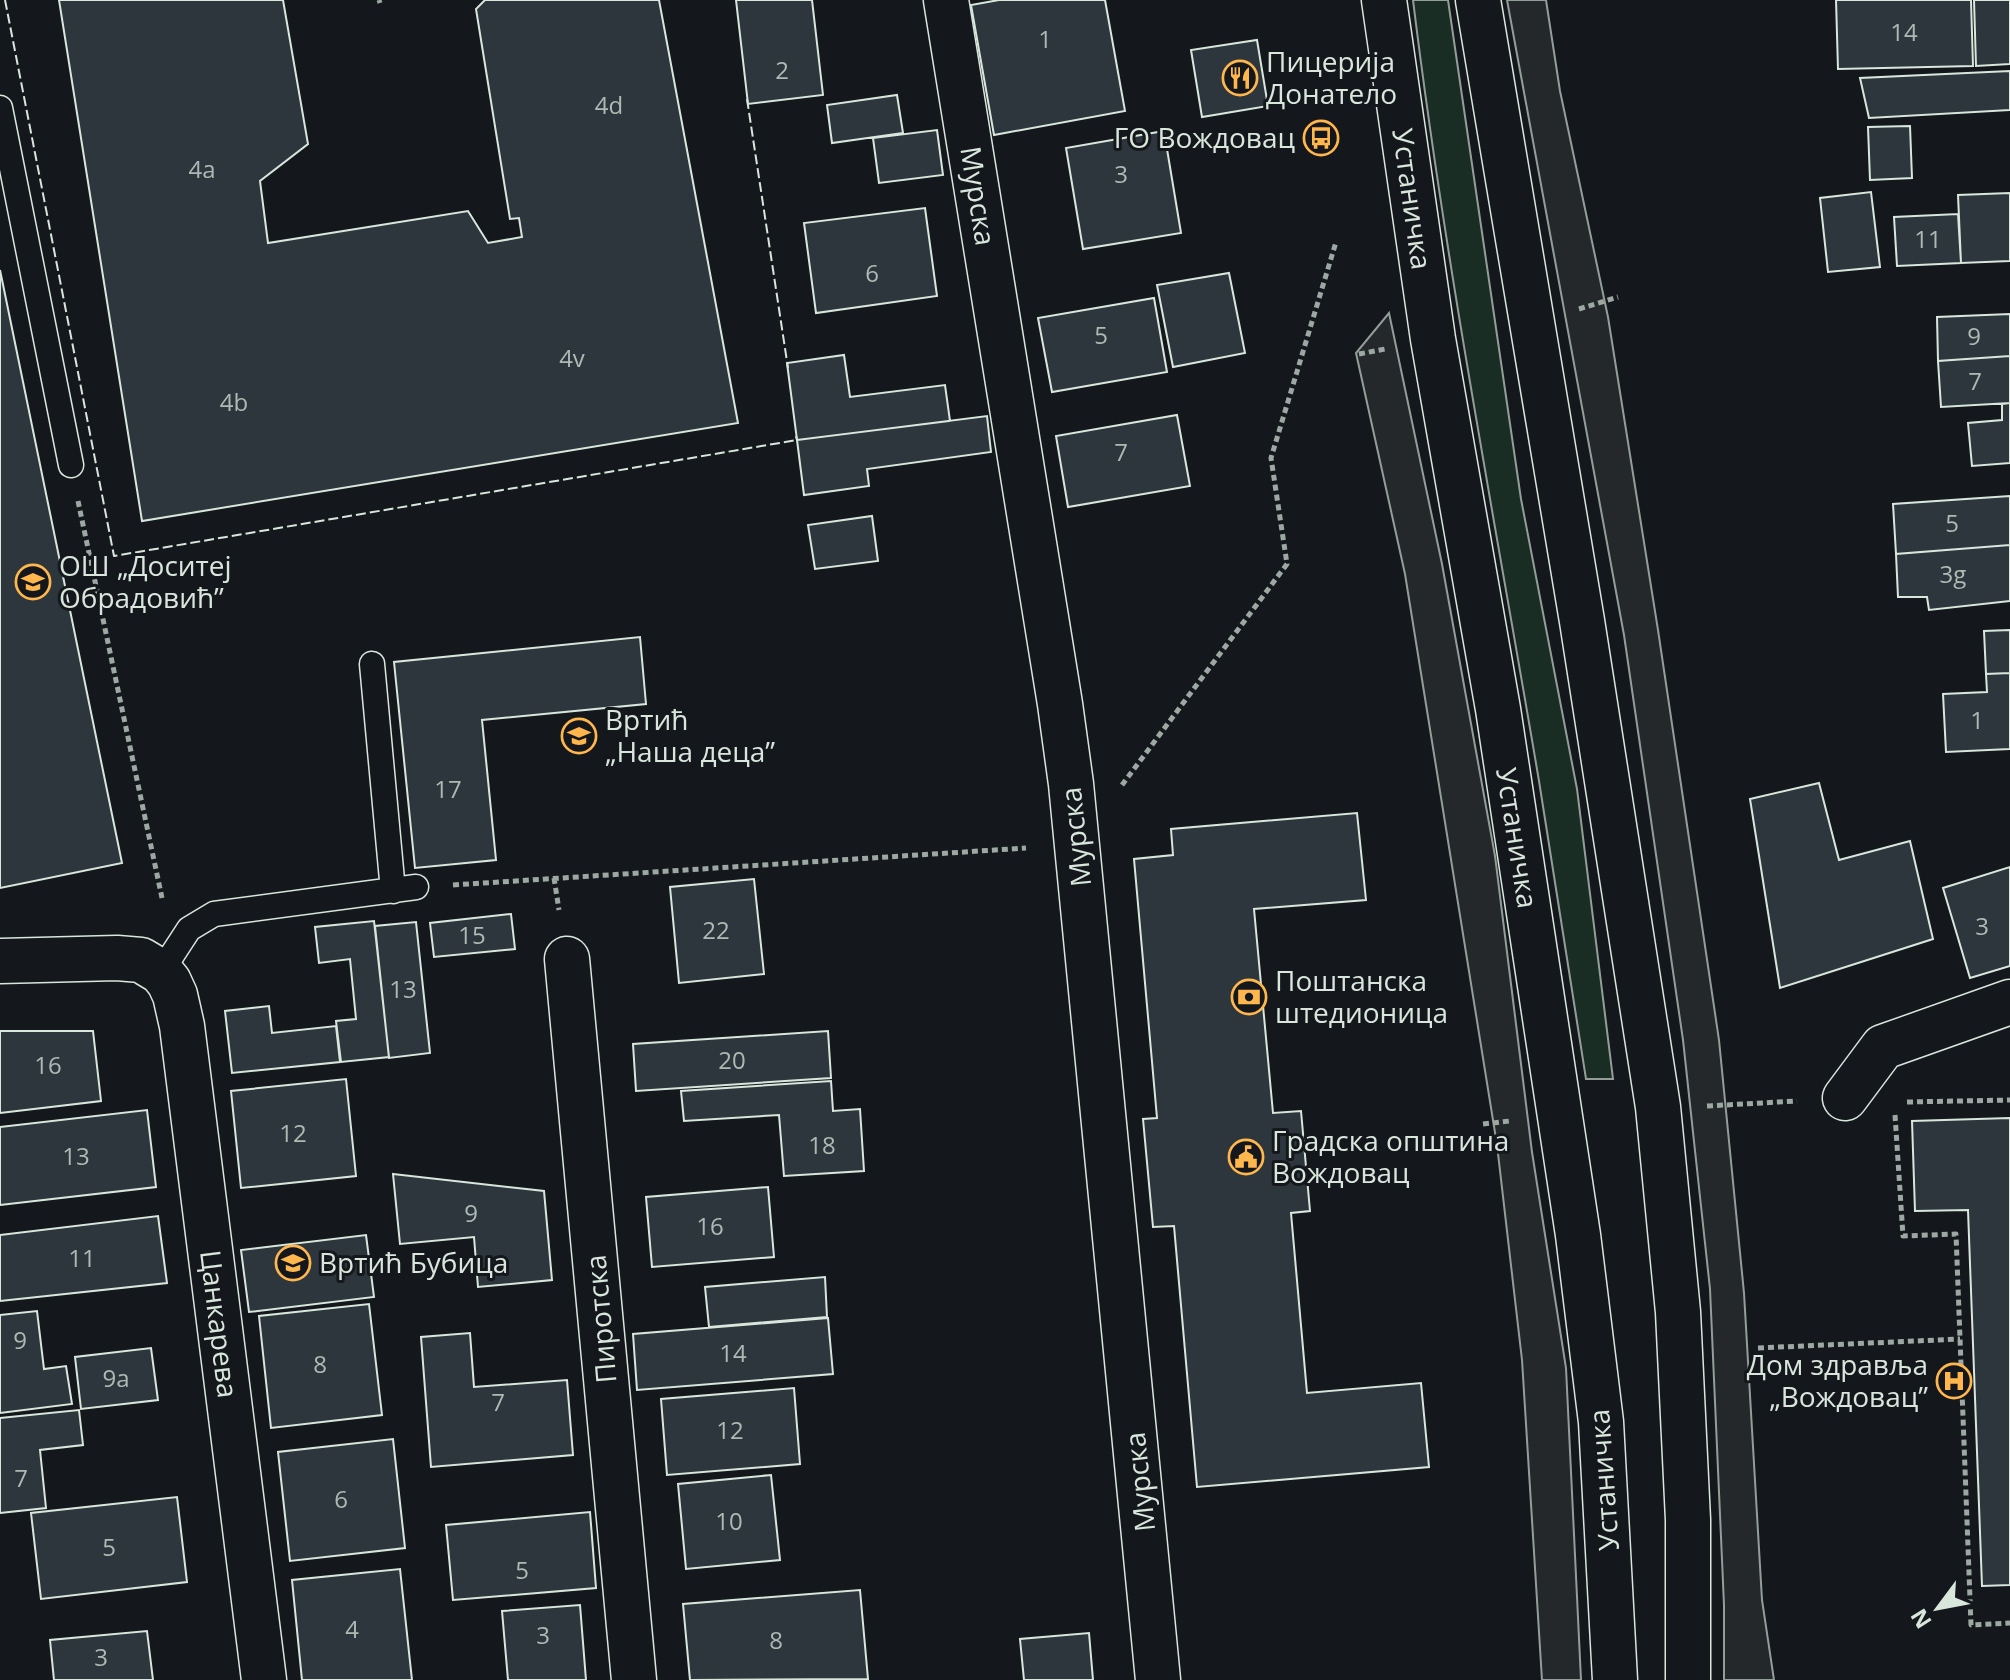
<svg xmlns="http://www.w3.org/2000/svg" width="2010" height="1680" font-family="'Open Sans',sans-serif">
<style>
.green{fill:#1a2d24;stroke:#939e99;stroke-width:2}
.parking{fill:#24282b;stroke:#939e99;stroke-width:2}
.building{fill:#2c363c;stroke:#d8e6dc;stroke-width:2}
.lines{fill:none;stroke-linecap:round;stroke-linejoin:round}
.service-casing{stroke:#d8e6dc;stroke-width:27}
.minor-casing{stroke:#d8e6dc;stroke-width:47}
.secondary-casing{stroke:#d8e6dc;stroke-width:47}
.path{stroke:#9da8a2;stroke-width:5;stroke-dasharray:6 4;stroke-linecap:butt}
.service{stroke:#14181c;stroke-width:24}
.minor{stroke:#14181c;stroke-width:44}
.secondary{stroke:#14181c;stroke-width:44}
.fence{stroke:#d8e6dc;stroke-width:2;stroke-dasharray:10 4;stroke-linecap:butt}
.labels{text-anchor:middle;stroke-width:6;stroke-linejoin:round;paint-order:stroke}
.number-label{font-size:24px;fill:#adbab4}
.poi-label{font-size:28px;fill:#d8e6dc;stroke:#14181c;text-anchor:start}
.street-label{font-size:28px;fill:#d8e6dc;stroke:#14181c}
</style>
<rect width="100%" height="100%" fill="#14181c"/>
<path class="green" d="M1413 0H1448L1521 499 1577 789 1613 1079H1586C1570 980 1555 880 1539 781 1495 521 1445 262 1413 0Z"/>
<path class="parking" d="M1507 0H1546L1560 91 1608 317 1658 630 1719 1040 1744 1293 1762 1600 1774 1680H1724V1605L1710 1289 1683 1040 1624 635Z
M1389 313 1442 564 1495 856 1532 1152 1566 1368 1581 1680H1542L1522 1360 1497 1145 1405 574 1356 353Z"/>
<path class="building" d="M59 0H283L308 144 260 181 268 243 468 211 488 243 522 237 519 218 510 219 476 9 485 0H659L738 423 142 521Z
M736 0H812L823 95 748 104Z
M999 0H1105L1125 111 994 135 971 5Z
M1836 0H1971L1973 66 1838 69Z
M1974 0H2010V64L1976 66Z
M1257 40 1268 106 1202 117 1191 50Z
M2010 71V110L1869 118 1860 78Z
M897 95 903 133 832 143 827 105Z
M1910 126 1912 178 1870 180 1868 127Z
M937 130 943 175 879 183 873 138Z
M1164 131 1181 233 1083 249 1066 148Z
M1871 192 1880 267 1828 272 1820 198Z
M2010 193V261L1961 263 1958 195Z
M925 208 937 296 816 313 804 223Z
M1958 214 1961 263 1897 266 1894 217Z
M0 270 122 863 0 888Z
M1229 273 1245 353 1173 367 1157 285Z
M1154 298 1167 372 1052 392 1038 318Z
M2010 314V356L1938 361 1937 317Z
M844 355 850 397 945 385 950 421 797 440 787 363Z
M2010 356V403L1941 407 1938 361Z
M2010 403V463L1972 466 1968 423 2002 420V404Z
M1177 415 1190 486 1068 507 1056 436Z
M987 416 991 452 867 469 869 486 804 495 797 440Z
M2010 496V545L1896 554 1893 504Z
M872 516 878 561 815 569 808 525Z
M2010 545V601L1929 610 1927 597H1898L1896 554Z
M2010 630V673L1986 674 1984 631Z
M640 637 646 704 482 720 496 860 415 868 394 662Z
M2010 673V749L1946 752 1943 694 1987 692 1986 674Z
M1819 783 1839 860 1910 841 1933 939 1780 988 1750 799Z
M1357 813 1366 900 1254 909 1273 1113 1301 1111 1310 1211 1291 1213 1307 1393 1421 1383 1429 1467 1197 1487 1174 1226 1153 1227 1143 1119 1157 1118 1134 859 1173 855 1171 829Z
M2010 867V966L1970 978 1943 888Z
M754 879 764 974 679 983 670 887Z
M511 914 515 949 434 957 430 923Z
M374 921 389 1057 341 1062 336 1021 356 1019 350 959 319 963 315 927Z
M416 922 430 1053 389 1058 375 926Z
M269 1006 272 1033 336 1026 340 1062 232 1073 225 1011Z
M0 1031H93L101 1101 0 1113Z
M828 1031 831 1078 636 1091 633 1044Z
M346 1079 356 1176 241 1188 231 1091Z
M831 1081 833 1111 860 1109 864 1171 784 1176 779 1115 684 1121 681 1091Z
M147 1110 156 1187 0 1205V1127Z
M2010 1118V1585L1982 1586 1968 1210 1915 1211 1912 1121Z
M393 1174 544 1191 552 1280 478 1287 474 1237 400 1244Z
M768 1187 774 1257 652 1267 646 1197Z
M158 1216 167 1283 0 1301V1235Z
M366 1235 374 1297 249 1312 241 1250Z
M825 1277 827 1317 709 1327 705 1287Z
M369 1304 382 1415 271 1428 259 1316Z
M37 1311 44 1369 66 1366 72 1404 0 1413V1315Z
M828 1318 833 1374 637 1390 633 1334Z
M470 1333 474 1387 567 1380 573 1455 431 1467 421 1337Z
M151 1348 158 1400 81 1409 75 1357Z
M794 1388 800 1464 667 1475 661 1399Z
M79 1410 83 1445 40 1450 46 1508 0 1513V1418Z
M393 1439 405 1548 290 1561 278 1452Z
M771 1475 780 1560 686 1569 678 1484Z
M177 1497 187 1582 41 1599 31 1513Z
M590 1512 596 1588 453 1600 446 1525Z
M400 1569 412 1680H302L292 1580Z
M860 1590 868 1679 690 1680 683 1604Z
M580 1605 586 1680H508L502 1611Z
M147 1631 153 1680H54L50 1640Z
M1089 1633 1093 1680H1024L1020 1639Z"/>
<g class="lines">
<g class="service-casing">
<path id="service" d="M0 108 71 465
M372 664 393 891
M161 972 189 929 214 914 416 887"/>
</g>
<g class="minor-casing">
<path id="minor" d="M946 0 1060 704 1071 784 1158 1680
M567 959 634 1680
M0 961 117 958 141 960 161 972 169 982 175 995 182 1026 264 1680
M1845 1098 1883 1047 2010 1002"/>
</g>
<g class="secondary-casing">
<path id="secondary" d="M1384 0 1433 339 1498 709 1578 1235 1601 1422 1615 1680
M1478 0 1582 621 1658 1107 1678 1312 1688 1520V1680"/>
</g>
<path class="path" d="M379 0 380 3
M1579 309 1618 297
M1359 354 1385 349
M78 501 162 898
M1122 785 1287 564 1271 458 1336 242
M554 878 559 910
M453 885 1026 848
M1907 1102 2010 1100
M1707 1106 1797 1101
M1895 1115 1903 1236 1956 1234 1971 1625 2010 1623
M1483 1124 1510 1121
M1758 1348 1960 1339"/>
<use href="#service" class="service"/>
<use href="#minor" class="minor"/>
<use href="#secondary" class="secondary"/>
<path class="fence" d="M5 0 114 556 797 440 796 436
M747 99 788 368"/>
</g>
<defs>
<g id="restaurant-ring" transform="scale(1.8)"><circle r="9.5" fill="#14181c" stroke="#ffb74d" stroke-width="1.5"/><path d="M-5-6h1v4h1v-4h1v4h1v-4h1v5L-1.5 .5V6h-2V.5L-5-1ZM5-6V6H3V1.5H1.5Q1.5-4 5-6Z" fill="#ffb74d"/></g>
<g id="bus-ring" transform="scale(1.8)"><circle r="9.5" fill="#14181c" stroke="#ffb74d" stroke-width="1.5"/><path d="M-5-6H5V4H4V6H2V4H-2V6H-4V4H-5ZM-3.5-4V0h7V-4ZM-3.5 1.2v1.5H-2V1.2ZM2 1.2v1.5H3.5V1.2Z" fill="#ffb74d"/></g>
<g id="school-ring" transform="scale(1.8)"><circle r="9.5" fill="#14181c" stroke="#ffb74d" stroke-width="1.5"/><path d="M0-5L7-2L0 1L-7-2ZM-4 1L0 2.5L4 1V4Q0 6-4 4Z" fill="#ffb74d"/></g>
<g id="bank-ring" transform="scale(1.8)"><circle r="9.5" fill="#14181c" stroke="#ffb74d" stroke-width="1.5"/><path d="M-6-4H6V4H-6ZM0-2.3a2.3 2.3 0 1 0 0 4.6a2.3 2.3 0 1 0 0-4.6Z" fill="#ffb74d"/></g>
<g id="civic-ring" transform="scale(1.8)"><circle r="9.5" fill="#14181c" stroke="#ffb74d" stroke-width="1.5"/><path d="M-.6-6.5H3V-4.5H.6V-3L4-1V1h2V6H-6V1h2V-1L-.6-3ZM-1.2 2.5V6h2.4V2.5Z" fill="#ffb74d"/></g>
<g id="hospital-ring" transform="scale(1.8)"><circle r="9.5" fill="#14181c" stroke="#ffb74d" stroke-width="1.5"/><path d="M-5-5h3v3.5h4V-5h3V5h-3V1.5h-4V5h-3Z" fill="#ffb74d"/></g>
</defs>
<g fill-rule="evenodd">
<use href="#restaurant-ring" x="1240" y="78"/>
<use href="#bus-ring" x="1321" y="138"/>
<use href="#school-ring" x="33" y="582"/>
<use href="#school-ring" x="579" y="736"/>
<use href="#bank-ring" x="1249" y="997"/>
<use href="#civic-ring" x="1246" y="1157"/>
<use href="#school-ring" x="293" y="1263"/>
<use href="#hospital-ring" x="1954" y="1381"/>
</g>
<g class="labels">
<g class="number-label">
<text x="1904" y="41">14</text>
<text x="1045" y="48">1</text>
<text x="782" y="79">2</text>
<text x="609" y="114">4d</text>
<text x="202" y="178">4a</text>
<text x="1121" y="183">3</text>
<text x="1928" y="248">11</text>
<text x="872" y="282">6</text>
<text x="1101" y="344">5</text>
<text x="1974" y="345">9</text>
<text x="572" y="367">4v</text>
<text x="1975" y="390">7</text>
<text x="234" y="411">4b</text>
<text x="1121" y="461">7</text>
<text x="1952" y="532">5</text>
<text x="1953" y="583">3g</text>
<text x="1977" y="729">1</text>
<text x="448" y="798">17</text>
<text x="1982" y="935">3</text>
<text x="716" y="939">22</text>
<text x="472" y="944">15</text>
<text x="403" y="998">13</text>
<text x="732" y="1069">20</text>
<text x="48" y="1074">16</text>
<text x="293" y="1142">12</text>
<text x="822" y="1154">18</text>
<text x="76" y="1165">13</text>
<text x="471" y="1222">9</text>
<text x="710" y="1235">16</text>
<text x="82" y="1267">11</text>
<text x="20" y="1349">9</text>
<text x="733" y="1362">14</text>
<text x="320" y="1373">8</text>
<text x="116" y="1387">9a</text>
<text x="498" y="1411">7</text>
<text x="730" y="1439">12</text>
<text x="21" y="1487">7</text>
<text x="341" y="1508">6</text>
<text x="729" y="1530">10</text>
<text x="109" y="1556">5</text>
<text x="522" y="1579">5</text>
<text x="352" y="1638">4</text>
<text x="543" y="1644">3</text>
<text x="776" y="1649">8</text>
<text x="101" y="1666">3</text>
</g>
<g class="poi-label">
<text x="1266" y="72">Пицерија<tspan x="1266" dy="32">Донатело</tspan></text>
<text x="1295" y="148" text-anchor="end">ГО Вождовац</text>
<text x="59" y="576">ОШ „Доситеј<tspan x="59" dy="32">Обрадовић”</tspan></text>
<text x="605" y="730">Вртић<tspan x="605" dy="32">„Наша деца”</tspan></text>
<text x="1275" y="991">Поштанска<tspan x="1275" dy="32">штедионица</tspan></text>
<text x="1272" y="1151">Градска општина<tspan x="1272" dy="32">Вождовац</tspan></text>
<text x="319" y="1273">Вртић Бубица</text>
<text x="1928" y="1375" text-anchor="end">Дом здравља<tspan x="1928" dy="32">„Вождовац”</tspan></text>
</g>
<g class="street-label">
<text transform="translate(978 196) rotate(81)" y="10">Мурска</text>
<text transform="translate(1412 199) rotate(82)" y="10">Устаничка</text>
<text transform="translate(1076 837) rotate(-96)" y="10">Мурска</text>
<text transform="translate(1517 838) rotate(81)" y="10">Устаничка</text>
<text transform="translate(601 1319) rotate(-95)" y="10">Пиротска</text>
<text transform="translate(219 1324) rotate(83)" y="10">Цанкарева</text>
<text transform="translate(1604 1480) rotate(-94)" y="10">Устаничка</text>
<text transform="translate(1140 1482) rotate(-96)" y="10">Мурска</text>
</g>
</g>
<g transform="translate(1938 1608) rotate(238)" stroke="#14181c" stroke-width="6" paint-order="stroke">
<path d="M0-6L14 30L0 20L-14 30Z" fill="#d8e6dc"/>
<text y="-12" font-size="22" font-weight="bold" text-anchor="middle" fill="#d8e6dc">N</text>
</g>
</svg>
